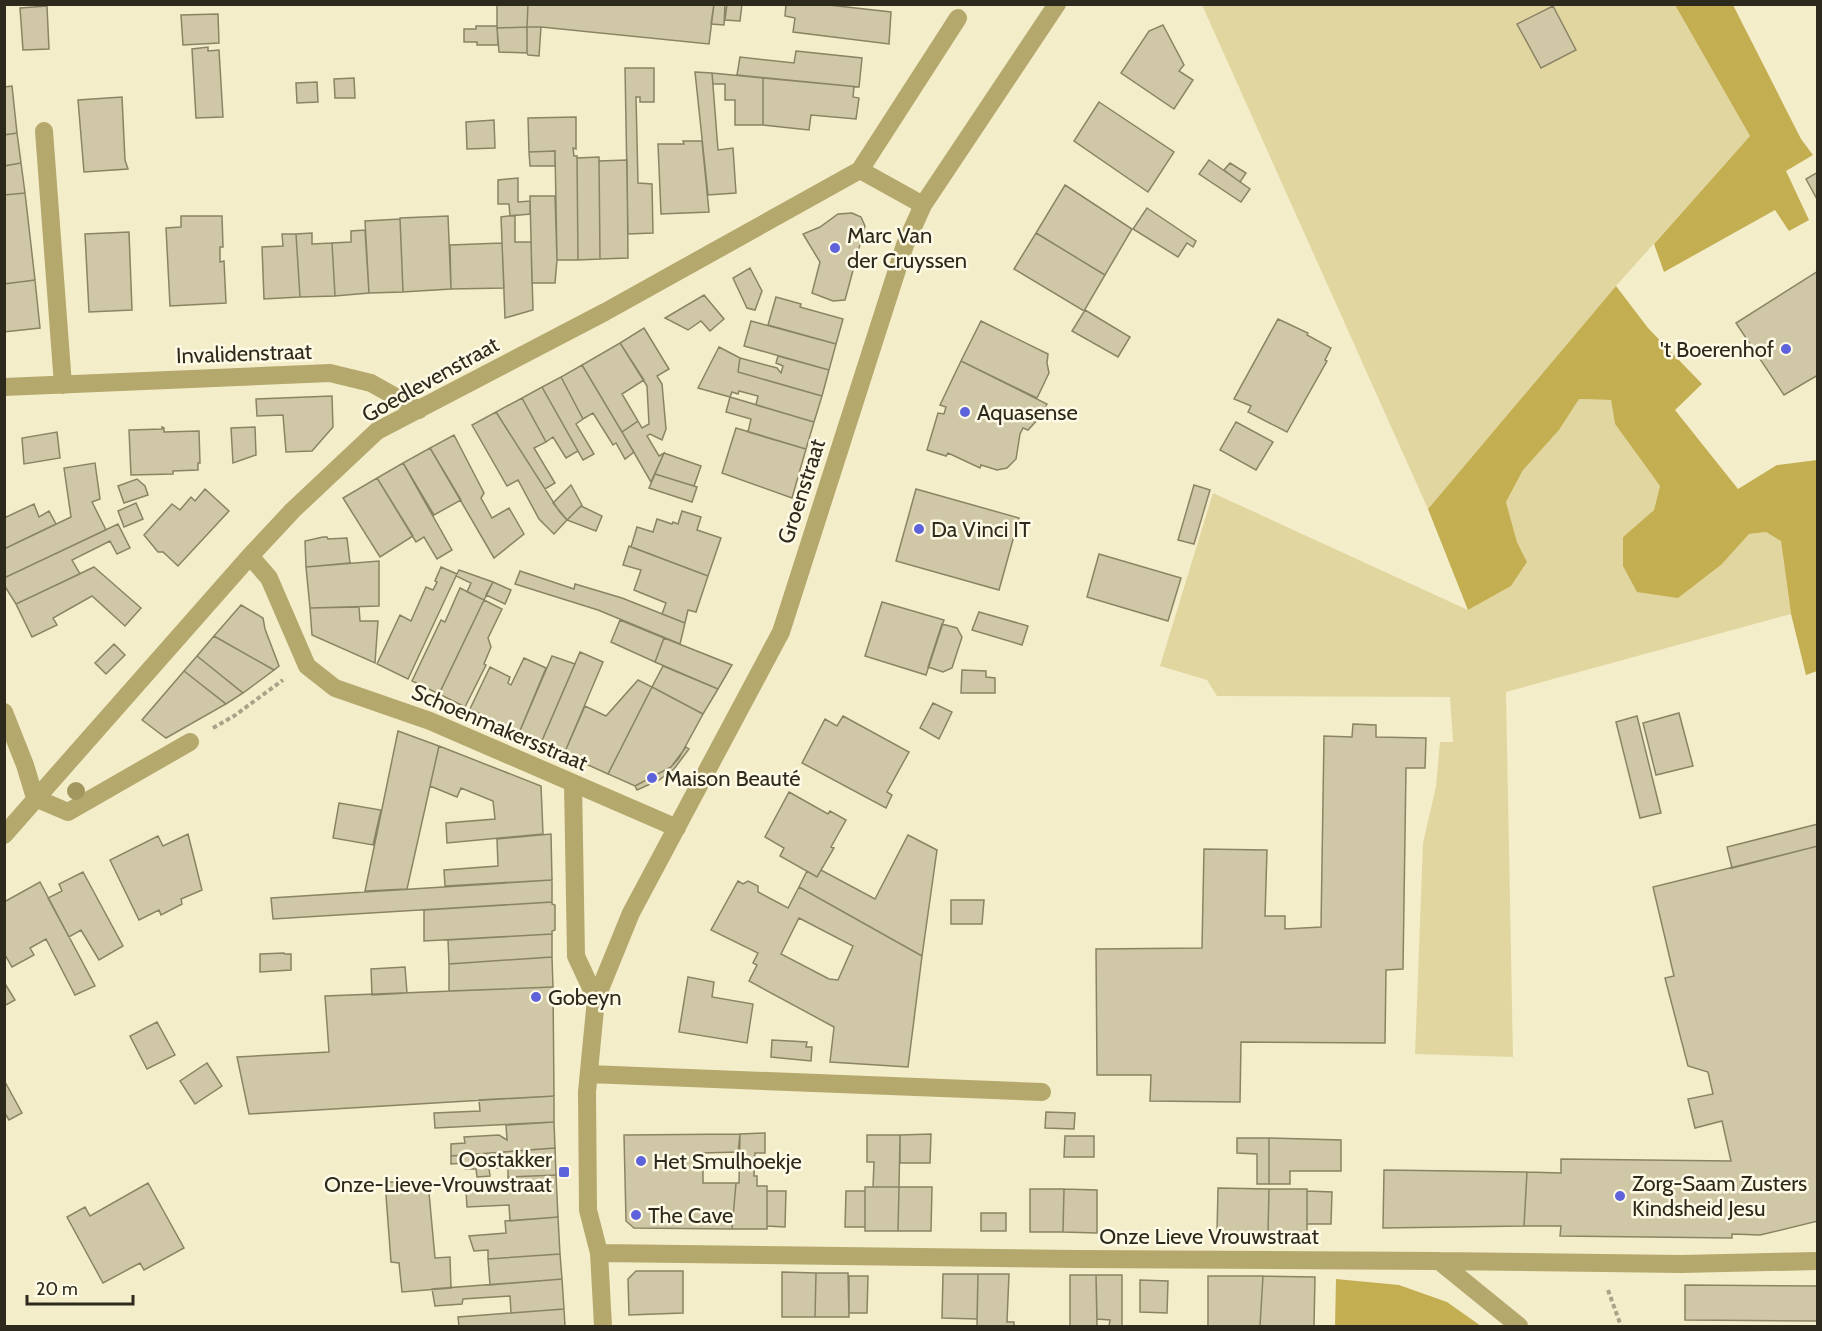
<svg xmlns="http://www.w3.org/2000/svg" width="1822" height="1331" font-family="Cabin,sans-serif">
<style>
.green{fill:#e2d6a0}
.forest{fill:#c3ae51}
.building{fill:#cfc7a6;stroke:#8b8464;stroke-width:1.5;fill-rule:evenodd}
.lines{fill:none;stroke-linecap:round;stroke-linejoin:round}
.path{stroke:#a9a389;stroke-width:4;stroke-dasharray:4.5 3;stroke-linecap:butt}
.minor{stroke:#b5a86d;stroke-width:18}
.tree{fill:#a2975e}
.poi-dot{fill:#5e63db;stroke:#fefae5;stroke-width:2}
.labels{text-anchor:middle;stroke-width:5;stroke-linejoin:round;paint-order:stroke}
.poi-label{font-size:22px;fill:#2d2a1d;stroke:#fefae5;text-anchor:start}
.street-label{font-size:22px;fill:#2d2a1d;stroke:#fefae5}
</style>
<rect width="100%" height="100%" fill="#f4edca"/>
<path class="green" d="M1202 5H1675L1750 136 1616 286 1428 509Z
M1579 399 1611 400 1615 424 1660 486 1654 510 1623 537 1722 564 1749 534 1766 532 1781 541 1791 614 1506 692 1513 1057 1415 1054 1423 843 1436 786 1440 742H1453L1450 697 1217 696 1207 680 1160 666 1213 493 1468 610 1511 586 1527 562 1517 542 1506 502 1523 470 1559 430Z"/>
<path class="forest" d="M1675 5H1733L1801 139 1813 155 1786 171 1809 220 1789 231 1775 210 1664 272 1654 244 1750 136Z
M1616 286 1648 328 1702 384 1675 410 1738 489 1777 465 1817 460V671L1806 675 1791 614 1781 541 1766 532 1749 534 1722 564 1678 598 1637 592 1623 566V537L1654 510 1660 486 1615 424 1611 400 1579 399 1559 430 1523 470 1506 502 1517 542 1527 562 1511 586 1468 610 1428 509Z
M1336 1279 1399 1285 1447 1302 1481 1326H1335Z"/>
<path class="building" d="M497 4H528L527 27 497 28Z
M528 4H714L709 44 541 27H527Z
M714 4H725L724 25 711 24Z
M727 4H742L740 21 725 20Z
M786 4H820L891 12 889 44 793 32 795 18 785 16Z
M47 6 49 49 23 50 20 8Z
M1553 6 1576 50 1541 68 1517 24Z
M218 14 219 43 183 45 181 15Z
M1163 25 1184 65 1179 71 1193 80 1174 109 1121 73 1149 31Z
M476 26H497L498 45H477V42H464V29H476Z
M527 27V53L499 52 497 28Z
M527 27H541L539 56 528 55 527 53Z
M208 47V51L219 50 223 117 196 118 192 49Z
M796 51 862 58 859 87 737 75 740 57 794 63Z
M625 68H654V102H640V97H636L638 183 652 184 653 233 628 234Z
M695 72 712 73 718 150 733 148 736 193 708 195Z
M712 73 763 78V125H735V100H725V84H713Z
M354 78 355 98H335L334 79Z
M763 78 859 87H854L853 97 859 98 856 119 811 115 809 130 763 125Z
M317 82 318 102 297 103 296 83Z
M12 86 17 133 4 135V87Z
M122 97 125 160 128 169 84 172 78 100Z
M1099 102 1174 152 1148 192 1074 141Z
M576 117V149L573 148 574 156H577L578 260H557L555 151 529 152 528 118Z
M494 120 495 148 467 149 466 122Z
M17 133 21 163 4 166V135Z
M683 141H702L709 212 661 214 658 144H684Z
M555 151V166H530L529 152Z
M599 157 600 259 578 260 577 158Z
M627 160 628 258 600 259 599 161Z
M1209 160 1250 189 1241 202 1199 174Z
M21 163 25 193 4 195V166Z
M1230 163 1246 173 1240 182 1224 170Z
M1818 172V201L1806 179Z
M518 178V202L530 201V214L510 216 509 204H498V180Z
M1065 185 1132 229 1105 275 1036 233Z
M25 193 35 280 4 284V195Z
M530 196H555L557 260 555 283H532Z
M1147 208 1196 241 1193 247 1187 243 1178 257 1133 229Z
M852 213 861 217 865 226 845 300 833 301 812 293 820 262 803 234 820 227 838 214Z
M515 215V242H531L533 310 505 318 501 217Z
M181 216H222L223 247H220V262L224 261 226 303 170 306 166 228 181 227Z
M448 216 451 289 403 292 400 218Z
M400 219 403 292 369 293 365 221Z
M365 230 369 293 335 296 332 243 351 242V231Z
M129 232 132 310 89 312 85 234Z
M312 233V244L332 243 335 296 300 297 296 234Z
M1036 233 1105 275 1084 311 1014 269Z
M282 234H296L300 297 264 299 262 247 283 246Z
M502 243 504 288 451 289 450 245Z
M750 268 762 291 755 310 747 308 733 278Z
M1818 271V375L1784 395 1736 323Z
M35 280 40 328 4 332V284Z
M704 295 724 319 710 331 701 321 688 330 665 318Z
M776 297 801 304 800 307 843 319 836 344 768 325Z
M1085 310 1130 337 1118 357 1072 331Z
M1278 319 1308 333 1307 335 1331 348 1325 360 1327 361 1287 432 1248 412 1251 406 1234 399Z
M751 321 836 344 829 370 744 346Z
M981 321 1048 354 1047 363 1049 373 1037 398 961 361Z
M644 328 669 369 657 376 662 384 666 429 662 440 650 434 647 436 659 456 664 453 651 482 622 432 638 421 642 428 649 424 647 386 620 343Z
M620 343 644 380 622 394 638 421 622 432 582 365Z
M719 347 740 358 738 372 822 396 814 422 756 405 758 396 739 391 738 394 732 392 730 397 698 388Z
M778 356 829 370 822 396 738 372 740 358 777 368 781 373 783 366 776 363Z
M961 361 1047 404 1041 416 1028 430 1023 428 1020 434 1016 459 1007 468 997 470 981 465 980 468 948 453 946 456 927 450 938 413 944 414 946 407 940 405Z
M582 365 634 452 625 459 616 443 613 445 593 413 583 419 561 377Z
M561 377 583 419 576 424 594 454 583 460 542 387Z
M542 387 578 451 566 458 553 437 546 442 522 398Z
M332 396 333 427 312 451 286 452 283 415 257 416 256 399Z
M730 397 814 422 806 449 748 432 751 419 726 412Z
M522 398 546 442 534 448 555 483 545 489 496 412Z
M496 412 559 511 567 520 554 534 539 519 518 480 507 486 472 425Z
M1236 422 1273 442 1256 470 1220 450Z
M162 427 164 428V432L199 431 200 463H198V470L173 471V474L131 475 129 430 162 429Z
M255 427 256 455 233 463 231 428Z
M736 428 806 449 792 498 722 473Z
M57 432 60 458 24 464 22 438Z
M454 435 484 493 481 498 492 518 509 508 524 534 494 558 430 448Z
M430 448 461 500 434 515 403 463Z
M664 453 701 466 694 486 655 474Z
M95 463 100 499 92 502 106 530 4 578V549L71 517 64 468Z
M403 463 452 550 437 559 424 537 416 542 377 478Z
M655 474 697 487 692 502 649 488Z
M377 478 413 536 380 557 343 498Z
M137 479 145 486 148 495 124 503 118 486Z
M571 485 582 505 567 520 553 503Z
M1194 485 1210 490 1194 544 1178 540Z
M205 489 229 511 178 566 163 552H158L144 535 172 504 180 510 191 497 195 501Z
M916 489 1019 518 999 590 896 561Z
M136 503 143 519 124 527 118 511Z
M34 504 39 517 49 511 56 524 4 549V518Z
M581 506 602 516 596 531 567 520Z
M682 511 701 517 697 530 721 538 708 576 631 547 637 527 653 532 657 519 672 524 673 522 678 524Z
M118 524 130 548 117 554 110 541 72 560 80 574 16 604 4 585V578Z
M323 537H327L328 539 347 538 350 563 306 567 305 541Z
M629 546 708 576 696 612 688 610 685 623 662 614 666 603 634 590 641 570 623 565Z
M1099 554 1181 578 1168 621 1087 597Z
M379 561V606L310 608 306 567Z
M94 567 141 608 125 626 92 596 53 618 57 625 32 637 16 604Z
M441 567 457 574 408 679 377 664 400 615 411 621 426 587 433 590 437 582 435 581Z
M459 570 493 582 484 600 467 592 471 583 456 576Z
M520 571 574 589 575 584 622 598 685 623 680 644 598 610 515 584Z
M493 582 511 590 505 604 486 595Z
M460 588 484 600 439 694 412 681 441 620 445 622Z
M484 600 502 609 488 638 491 647 484 664 486 665 465 707 439 694Z
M882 602 944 620 926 675 865 656Z
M241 605 263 618 265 629 279 666 274 670 214 636Z
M359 607 360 621H378L375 663 312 635 310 608Z
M979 612 1028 626 1022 645 972 630Z
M620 620 664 638 655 662 611 642Z
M942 624 957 628 962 637 952 668 943 672 928 667Z
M214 636 274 670 243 693 197 656Z
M664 638 732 665 718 689 655 662Z
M114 644 125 655 106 674 95 663Z
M580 652 603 662 564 754 541 743Z
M197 656 243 693 226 704 184 671Z
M552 656 575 664 541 743 519 733Z
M524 658 546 668 519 733 470 709 490 667 510 677 508 683 511 685Z
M663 666 718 689 703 714 652 687Z
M962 670 986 671V677L995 678V693H961Z
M184 671 226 704 166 738 142 720Z
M638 680 652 687 608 774 564 754 585 706 606 716Z
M652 687 703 714 679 758 671 767 635 786 608 774Z
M933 703 952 712 939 739 920 728Z
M1679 713 1693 766 1656 775 1643 723Z
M843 716 909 752 887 792 892 795 886 808 802 763 825 719 837 726Z
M1637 716 1661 813 1640 818 1616 722Z
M1353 724 1376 725V737L1426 738 1425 768H1406L1403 969 1386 970 1385 1043 1241 1042 1240 1102 1150 1101 1151 1075H1097L1096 949 1202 948 1204 849 1267 850 1265 916H1285V929L1321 927 1324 736 1352 737Z
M398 731 439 746 407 889 365 891Z
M439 746 541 786 543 834 447 843 446 823 495 819 493 801 461 788 457 797 430 786Z
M686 747 689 749 674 769 659 780 637 790 635 786 671 767Z
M789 792 828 814 830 811 846 820 831 847 834 848 817 877 780 856 784 848 765 837Z
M339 803 381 810 373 845 333 838Z
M1818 824V846L1732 868 1727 847Z
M188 834 202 890 181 899 182 904 161 915 159 910 139 920 110 860 158 836 163 846Z
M551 834 552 880 445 886 444 870 498 866 497 839Z
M908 835 937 850 922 956 799 887 807 871 817 877 821 870 875 899Z
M1818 846V1221L1760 1235 1732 1234V1238L1560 1236 1561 1226H1524L1527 1172 1561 1173V1159L1731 1161 1722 1121 1695 1128 1688 1099 1713 1094 1708 1072 1688 1066 1665 978 1674 976 1653 887Z
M83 872 123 946 99 960 81 930 69 937 48 898 62 891 59 884Z
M552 880V902L273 919 271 898Z
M738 881 743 884 748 881 758 886V892L788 908 799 887 922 956 908 1067 830 1062 834 1027 749 981 757 965 753 963 758 953 711 930ZM799 918 853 946 838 980 829 979 781 954Z
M40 882 95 986 75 995 46 939 30 948 34 955 12 967 4 953V902Z
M951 900H984L982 924H951Z
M552 902V904L555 905V930L552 931V934L424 941V910Z
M552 934V957L449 964 448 940Z
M284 953 285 954H291V970L260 972V954Z
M552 957 553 987 449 991V964Z
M405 967 407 993 372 995 371 969Z
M688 977 714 982 712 997 753 1004 747 1043 679 1032Z
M4 982 15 1000 4 1006Z
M553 987 554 1096 249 1114 237 1057 329 1052 325 996Z
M157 1022 175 1055 147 1069 130 1036Z
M772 1040 807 1042 806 1047H812L811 1061 771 1057Z
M207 1063 222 1086 195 1104 180 1081Z
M4 1080 22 1113 9 1120 4 1112Z
M554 1096V1122L435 1128 434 1113 480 1111 479 1100Z
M1046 1112 1075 1113 1074 1129 1045 1128Z
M554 1122 555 1148 451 1156V1144L465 1143 464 1137 499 1135 507 1140 506 1125Z
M765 1133V1153H755L754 1176H757V1186H767V1229H732L736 1183H739L740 1134Z
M740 1134 738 1152 703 1153V1183H736L732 1229 634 1228 626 1221 624 1135Z
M931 1134 930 1163H900V1135Z
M867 1135H900L899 1187H873L874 1162H867Z
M1065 1136H1094V1157H1064Z
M1237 1138H1269V1184H1257V1154L1237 1153Z
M1269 1138 1341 1140V1171H1290V1184H1269Z
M555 1148 556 1175 508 1177V1163L501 1168H489L490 1176 477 1177 476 1169H465V1163L451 1164V1156Z
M1384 1170 1527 1172 1524 1226 1383 1228Z
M556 1175 558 1217 510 1221 509 1205 467 1207 466 1191 508 1189V1177Z
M385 1182H428L435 1258 450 1257 451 1288 402 1292 399 1263 391 1262Z
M148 1183 184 1248 144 1270 140 1263 103 1283 67 1217 85 1207 90 1216Z
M865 1187H899L898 1231H865Z
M899 1187H932L931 1231H898Z
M1218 1188 1269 1189 1268 1234 1217 1233Z
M1030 1189H1064L1063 1232H1030Z
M1064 1189 1097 1190V1233L1063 1232Z
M1269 1189H1307V1234H1268Z
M767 1191H786L785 1227 767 1226Z
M846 1191H865V1227H845Z
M1307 1191 1332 1192 1331 1224H1307Z
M981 1213H1006V1231H981Z
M558 1217 560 1254 488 1259V1250L474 1251 469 1236 506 1233 505 1221Z
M560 1254 562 1279 490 1285 488 1259Z
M636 1271H683V1313L629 1315 628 1279Z
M782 1272 816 1273 815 1317H782Z
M816 1273H848L849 1317H815Z
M943 1274H978L977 1319 942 1318Z
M978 1274H1009L1007 1322H1014V1326H977Z
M1070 1275H1096L1097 1326H1070Z
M1096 1275H1122V1326H1109L1110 1320 1097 1319Z
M849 1276H868L867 1313H849Z
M1208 1276H1263L1260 1326H1208Z
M1263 1276 1315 1277 1314 1326H1260Z
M562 1279 564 1309 511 1313 510 1296 463 1299 462 1304 435 1306 432 1289Z
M1140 1280 1168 1281 1167 1313 1140 1312Z
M1685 1285 1818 1286V1321L1685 1320Z
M564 1309 565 1326H459L458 1317Z"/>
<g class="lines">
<path class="path" d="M213 728 234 716 283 680
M1608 1290 1621 1326"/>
<path class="minor" d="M44 131 63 385
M860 170 923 205
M4 387 330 373 371 383 419 410
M250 556 269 578 307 666 335 688 430 721 677 828
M4 712 25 765 35 798
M573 783 576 956 596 999
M35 798 68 812 190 742
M4 835 250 556 293 510 377 431 605 312 860 170 958 18
M589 1074 1042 1092
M599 1253 1077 1259 1439 1261 1681 1264 1818 1261
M1439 1261 1519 1326
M603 1326 599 1253 588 1210 587 1092 596 999 631 913 781 632 905 245 923 205 1057 4"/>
</g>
<circle class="tree" cx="76" cy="791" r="9"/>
<g class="poi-dot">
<circle cx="835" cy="248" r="6"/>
<circle cx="1786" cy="349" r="6"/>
<circle cx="965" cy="412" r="6"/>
<circle cx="919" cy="529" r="6"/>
<circle cx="652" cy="778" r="6"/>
<circle cx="536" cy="997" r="6"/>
<circle cx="641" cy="1161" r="6"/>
<rect x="558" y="1166" width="12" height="12" rx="3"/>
<circle cx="1620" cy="1196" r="6"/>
<circle cx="636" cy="1215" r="6"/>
</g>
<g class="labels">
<g class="poi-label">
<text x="847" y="243">Marc Van<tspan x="847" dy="25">der Cruyssen</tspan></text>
<text x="1774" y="357" text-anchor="end">'t Boerenhof</text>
<text x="977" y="420">Aquasense</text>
<text x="931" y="537">Da Vinci IT</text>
<text x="664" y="786">Maison Beauté</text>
<text x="548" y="1005">Gobeyn</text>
<text x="552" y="1167" text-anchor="end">Oostakker<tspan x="552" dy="25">Onze-Lieve-Vrouwstraat</tspan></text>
<text x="653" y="1169">Het Smulhoekje</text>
<text x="1632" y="1191">Zorg-Saam Zusters<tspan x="1632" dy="25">Kindsheid Jesu</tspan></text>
<text x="648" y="1223">The Cave</text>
</g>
<g class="street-label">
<text transform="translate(244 353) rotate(-2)" y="8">Invalidenstraat</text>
<text transform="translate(430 379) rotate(-29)" y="8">Goedlevenstraat</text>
<text transform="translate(801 491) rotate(-72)" y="8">Groenstraat</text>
<text transform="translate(500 727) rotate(23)" y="8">Schoenmakersstraat</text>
<text x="1209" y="1244">Onze Lieve Vrouwstraat</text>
</g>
</g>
<rect width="1822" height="1331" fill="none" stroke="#2d2a1d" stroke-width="12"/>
<path d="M27 1295v9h106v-9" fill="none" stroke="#2d2a1d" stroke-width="3"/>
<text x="36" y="1295" font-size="18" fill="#2d2a1d" stroke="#fefae5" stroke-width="4.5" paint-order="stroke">20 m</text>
</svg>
